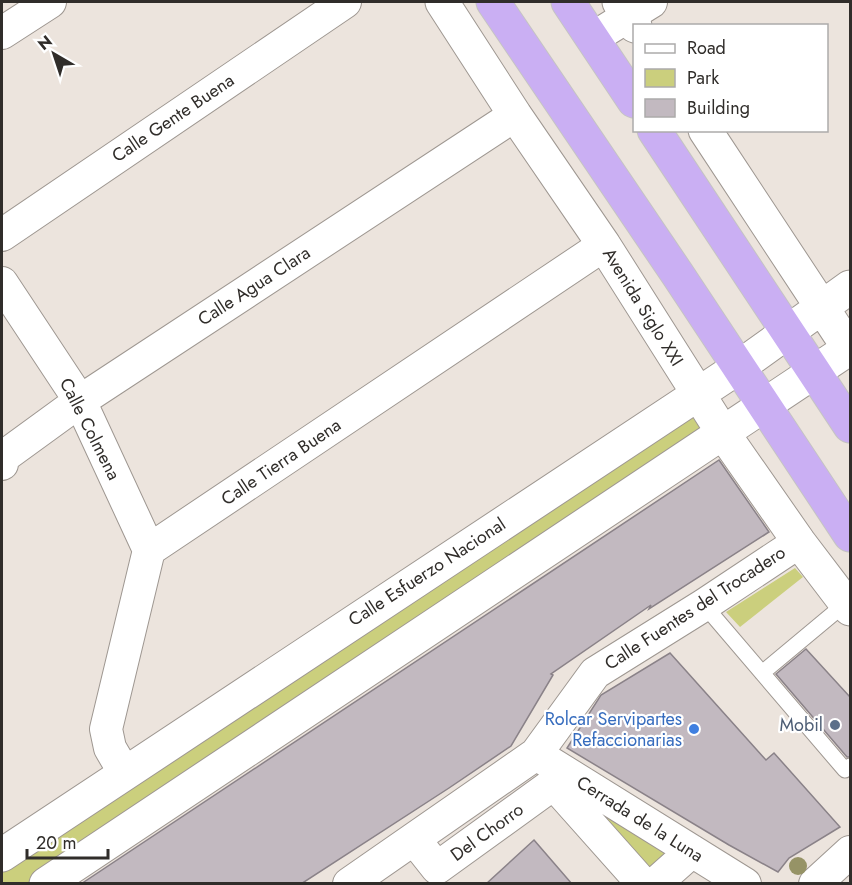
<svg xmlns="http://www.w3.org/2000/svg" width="852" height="885" font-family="Jost,sans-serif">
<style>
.green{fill:#cbcf7d}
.building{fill:#c2b9c0;stroke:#8a8288;stroke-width:1.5}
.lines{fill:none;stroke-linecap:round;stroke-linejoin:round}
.service-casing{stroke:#9e9791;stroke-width:17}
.minor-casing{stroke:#9e9791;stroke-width:34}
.tertiary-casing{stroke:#9e9791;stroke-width:35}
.trunk-casing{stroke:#c5c4c3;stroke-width:35}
.service{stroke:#fff;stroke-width:15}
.minor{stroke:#fff;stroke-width:32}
.tertiary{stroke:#fff;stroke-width:33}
.trunk{stroke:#caaff3;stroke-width:33}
.tree{fill:#969366}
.service-dot{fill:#5c6f8a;stroke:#fff;stroke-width:2}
.shop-dot{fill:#3f7fe0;stroke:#fff;stroke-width:2}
.labels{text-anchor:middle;stroke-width:4.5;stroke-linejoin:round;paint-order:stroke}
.street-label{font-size:18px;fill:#302d2a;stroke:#fff}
.shop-label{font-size:18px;fill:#366cbe;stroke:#fff;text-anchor:end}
.service-label{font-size:18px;fill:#4e5e75;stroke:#fff;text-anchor:end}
</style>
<rect width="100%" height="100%" fill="#ece4dd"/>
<path class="green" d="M688 411 703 432 31 883 2 884V870Z
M795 568 803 577 740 627 726 612Z
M582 798 674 852 649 874Z"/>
<path class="building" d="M719 460 769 532 649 609 651 605 551 674 553 675 511 746 449 788 301 884H81Z
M806 649 850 697V757H847L776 674Z
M670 653 766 760 774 753 840 827 789 858 778 872 729 845 567 748 601 695Z
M534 840 572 884H486Z"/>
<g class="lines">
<g class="service-casing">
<path id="service" d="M704 605 845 770 850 766
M762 673 846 603"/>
</g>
<g class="minor-casing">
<path id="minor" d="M2 33 50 2
M593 38 651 2
M2 235 345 2
M2 283 80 401 149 550
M2 464 3 457 80 401 515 115
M536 754 745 884
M124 772 110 748 106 729 149 550 604 245
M554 784 643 884
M414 839 437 868 567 774
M349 884 536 754 595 673 704 605 799 542
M655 884 692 851
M815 884 850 852"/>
</g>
<g class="tertiary-casing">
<path id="tertiary" d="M442 2 515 115 604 245 723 433 799 542 850 609
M619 2 635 26
M705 130 850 350
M2 855 739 367 850 287
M46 884 850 348"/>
</g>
<g class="trunk-casing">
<path id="trunk" d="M493 2 678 275 850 535
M568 2 634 101
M654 130 850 426"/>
</g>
<use href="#service" class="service"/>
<use href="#minor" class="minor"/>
<use href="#tertiary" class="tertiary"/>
<use href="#trunk" class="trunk"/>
</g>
<circle class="tree" cx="798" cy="866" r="9"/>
<circle class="service-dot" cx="835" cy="725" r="6"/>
<circle class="shop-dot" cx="694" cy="729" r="6"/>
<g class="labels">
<g class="street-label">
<text transform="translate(173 118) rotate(-34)" y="6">Calle Gente Buena</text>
<text transform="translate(254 286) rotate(-33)" y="6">Calle Agua Clara</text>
<text transform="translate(643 307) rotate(58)" y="6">Avenida Siglo XXI</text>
<text transform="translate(90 429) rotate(63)" y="6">Calle Colmena</text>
<text transform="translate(281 462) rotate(-34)" y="6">Calle Tierra Buena</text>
<text transform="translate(427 572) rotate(-33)" y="6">Calle Esfuerzo Nacional</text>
<text transform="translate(695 608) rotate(-33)" y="6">Calle Fuentes del Trocadero</text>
<text transform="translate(640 819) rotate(32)" y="6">Cerrada de la Luna</text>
<text transform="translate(487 832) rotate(-36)" y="6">Del Chorro</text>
</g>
<g class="shop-label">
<text x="682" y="725">Rolcar Servipartes<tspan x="682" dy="21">Refaccionarias</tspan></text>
</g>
<g class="service-label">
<text x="823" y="731">Mobil</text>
</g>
</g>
<rect width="852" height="885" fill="none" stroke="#302d2a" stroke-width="6"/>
<rect x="633" y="24" width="195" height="108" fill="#ffffff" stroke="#acabaa" stroke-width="1.5"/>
<rect x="645" y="44" width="30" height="9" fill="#ffffff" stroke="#acabaa" stroke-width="1.5"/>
<text x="687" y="54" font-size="18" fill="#302d2a">Road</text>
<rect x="645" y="69" width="30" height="18" fill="#cbcf7d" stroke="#acabaa" stroke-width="1.5"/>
<text x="687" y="84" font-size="18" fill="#302d2a">Park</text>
<rect x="645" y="99" width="30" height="18" fill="#c2b9c0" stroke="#acabaa" stroke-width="1.5"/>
<text x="687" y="114" font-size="18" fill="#302d2a">Building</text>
<g transform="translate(54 54) rotate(321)" stroke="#ffffff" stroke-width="4.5" paint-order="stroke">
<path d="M0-4.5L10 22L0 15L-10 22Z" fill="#302d2a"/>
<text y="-9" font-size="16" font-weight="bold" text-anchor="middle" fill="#302d2a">N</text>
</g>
<path d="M27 849v9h81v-9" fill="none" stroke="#302d2a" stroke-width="3"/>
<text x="36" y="849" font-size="18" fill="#302d2a" stroke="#ffffff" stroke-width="4.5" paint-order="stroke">20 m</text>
</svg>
